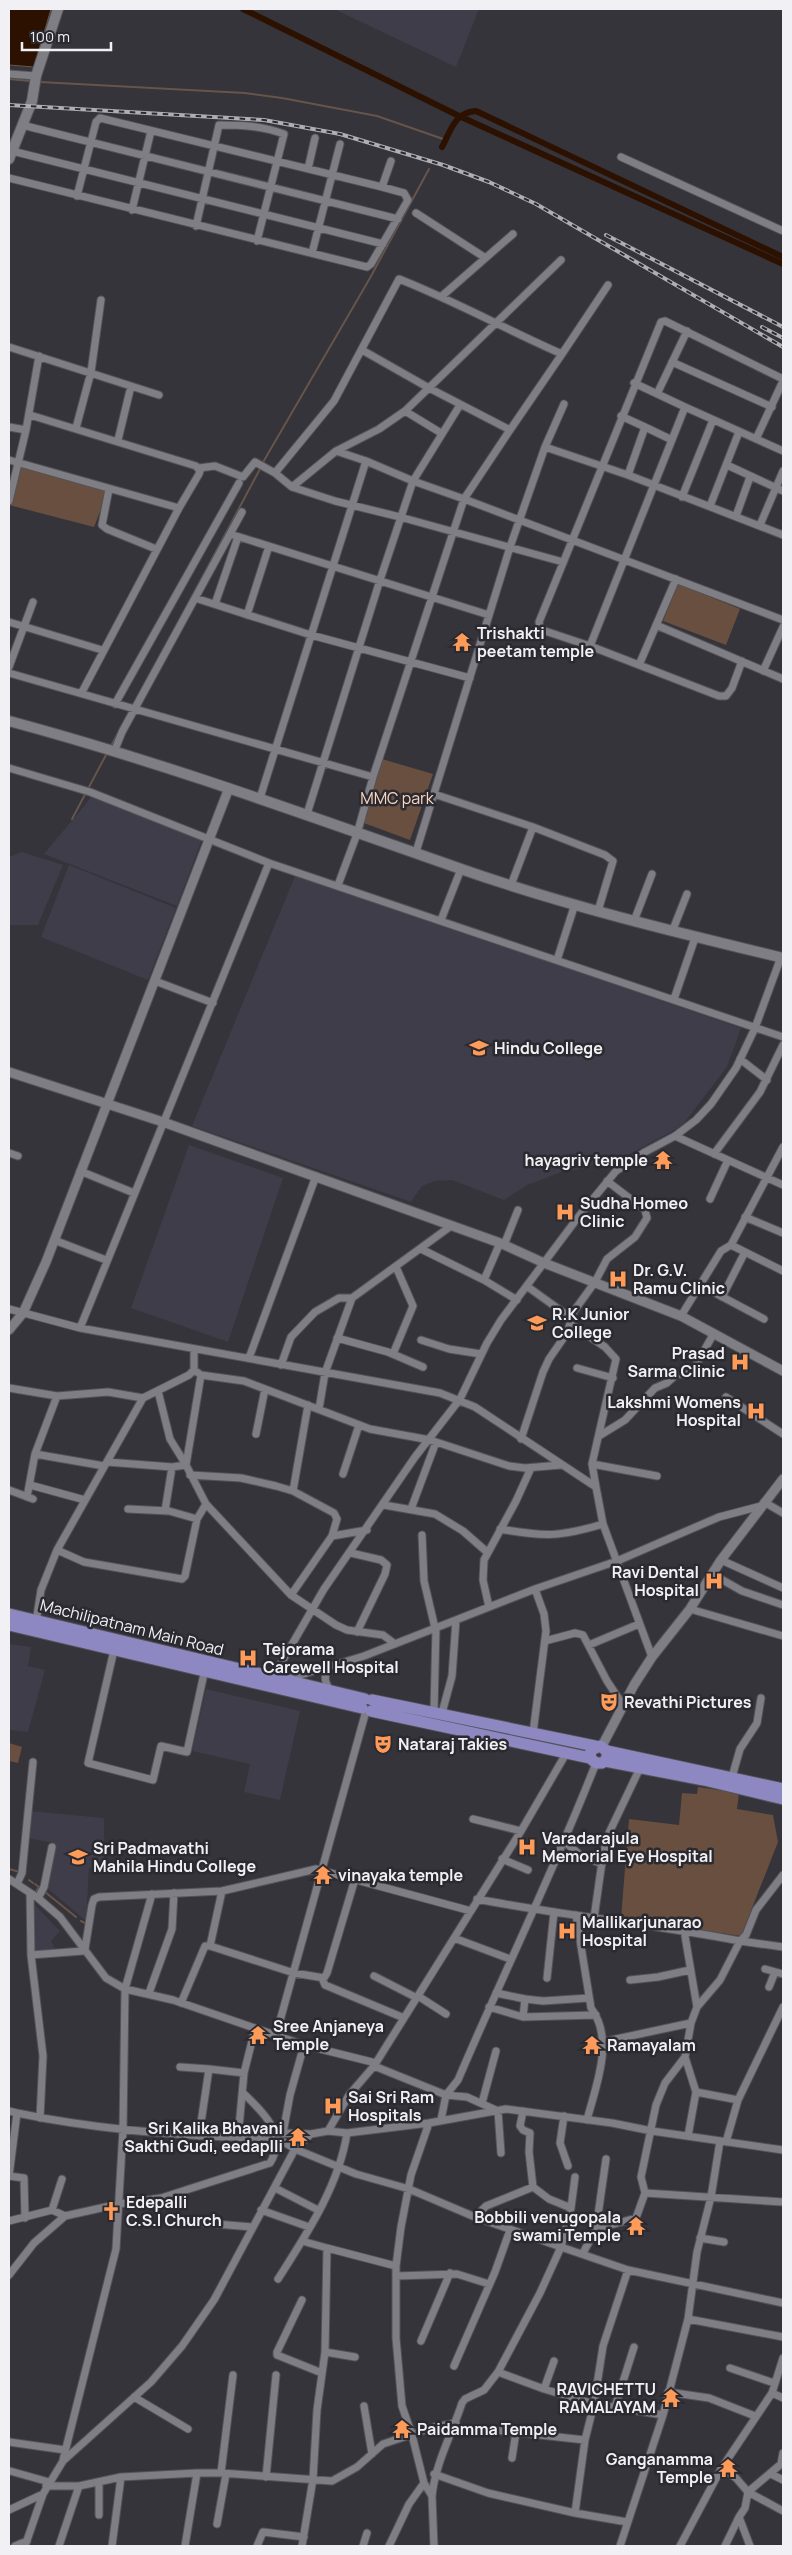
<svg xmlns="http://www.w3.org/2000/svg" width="792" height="2555" font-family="Manrope,sans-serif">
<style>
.built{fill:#3e3d49}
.green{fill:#694f3f}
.water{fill:#2c1100;stroke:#67544a}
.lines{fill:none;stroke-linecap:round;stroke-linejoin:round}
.stream{stroke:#67544a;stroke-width:2}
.canal{stroke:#2c1100;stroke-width:6}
.minor-casing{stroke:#535358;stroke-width:9}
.tertiary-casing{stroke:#535358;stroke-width:11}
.secondary-casing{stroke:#535358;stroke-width:12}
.primary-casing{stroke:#535358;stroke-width:13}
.minor{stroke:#7e7e84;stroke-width:7}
.tertiary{stroke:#7e7e84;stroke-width:9}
.secondary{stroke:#7e7e84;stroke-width:10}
.primary{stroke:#8d88c2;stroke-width:11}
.rail-casing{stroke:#aeaeb3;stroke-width:4}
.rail{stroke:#2a2a30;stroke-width:2;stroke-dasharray:5.5;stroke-linecap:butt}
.labels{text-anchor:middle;stroke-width:5;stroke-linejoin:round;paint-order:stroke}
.poi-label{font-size:16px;font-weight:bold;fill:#f1f1f5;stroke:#2a2a30;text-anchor:start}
.park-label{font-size:16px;fill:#fad6c0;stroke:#2a2a30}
.street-label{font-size:16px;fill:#f1f1f5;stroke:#2a2a30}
</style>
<rect width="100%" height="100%" fill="#34343a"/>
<path class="built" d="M334 9H479L456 67Z
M94 794 202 839 177 906 44 854Z
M22 852 63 865 38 925H9V857Z
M69 865 176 908 148 980 41 937Z
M295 876 741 1028 727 1067 684 1123 676 1129 613 1163H598L582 1169 564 1171 527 1185 504 1200 452 1180 435 1181 422 1186 411 1202 192 1126Z
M189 1145 283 1178 228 1342 131 1308Z
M9 1644 31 1647 28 1666 45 1670 28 1732 9 1730Z
M206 1689 300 1711 280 1800 244 1792 250 1764 192 1751Z
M30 1811 104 1818V1867L89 1868 86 1921 46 1887 54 1843 27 1838Z
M34 1904 60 1931 51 1941 56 1951H34Z"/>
<path class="green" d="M18 462 109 489 94 527 9 505Z
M678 584 740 609 726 645 663 621Z
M382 759 433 774 410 840 361 822Z
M9 1743 22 1747 18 1763 9 1761Z
M698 1787 739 1793 737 1809 773 1815 778 1842 741 1936 621 1918 629 1819 679 1825 682 1793 697 1794Z"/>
<path class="water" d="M9 9H51L34 67 9 65Z"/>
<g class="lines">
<path class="stream" d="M9 79 30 81
M40 82 245 93 282 98 377 116 446 140
M262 464 370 278 429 169
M181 617 260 469
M111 746 118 733
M72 819 107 753
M9 1869 20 1872
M29 1880 33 1883
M35 1884 40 1888
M45 1892 76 1917
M35 1893 39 1887
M81 1921 85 1923"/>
<path class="canal" d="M243 9 459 116 783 264
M442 147C451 130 455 112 476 111L783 257"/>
<g class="minor-casing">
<path id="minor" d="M9 74 36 76
M22 125 398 219
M12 151 383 244
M621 157 783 231
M308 169 315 138
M9 178 367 267 371 264 408 200 404 193 382 187 100 118 96 122 77 196
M382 187 391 161
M132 210 151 131
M416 213 484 257
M196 226 219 125C241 125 263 126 284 134L257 241
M312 253 340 144
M561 260 405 411 379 429 336 451 292 487 335 501 400 517 563 562
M442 296 513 234
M9 347 159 395
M362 350 429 388 510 430 562 354
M672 362 772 407
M634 383 685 407
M657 394 687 331
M405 411 441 433
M30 415 196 466 200 471 199 474 179 508
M621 416 645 427 628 475
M9 427 26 430 9 501
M645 427 672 440
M76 428 91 372 101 300
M26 430 39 356
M756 439 783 381
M118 440 131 386
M545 447 628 475 783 535
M9 460 179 508 82 692
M366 461 413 481 460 405
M727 465 783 491
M199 468 215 466 243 477 255 462 275 473
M292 487 275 473 334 401 399 279C455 301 507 330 562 354L608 285
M109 489 102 525 107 529 156 549
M682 497 713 420
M710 506 739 432
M736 516 750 477
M760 525 783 471
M230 534 489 615
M195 598 311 635 470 678
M215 604 238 537
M247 615 269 546
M9 622 102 650
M656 625 783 679
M590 646 685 407 783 451
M742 661 732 688 726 696H719L590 646 545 631 540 627 539 622 661 322 665 321 783 379
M639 665 676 579
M9 667 33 602
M763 671 783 627
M9 673 373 777
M115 704 239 483
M114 752 122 732 242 512
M9 768 90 792 269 863 783 1037
M434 794 533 827 511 885
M260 798 366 461 336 451
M307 814 380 580 413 481 464 499 510 430
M533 827 605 855 613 861 598 911
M416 852 510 547 545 447 564 404
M338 885 357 834 373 777 464 499 783 620
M441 920 461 869
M634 921 652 874
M672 932 687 894
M557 960 575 904
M155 981 213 1003
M674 999 695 938
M740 1059 767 1080
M675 1136 783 1185
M9 1153 18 1156
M714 1154 760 1092 783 1045
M80 1171 134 1193
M710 1199 728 1160
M745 1217 783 1233
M54 1240 106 1260
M504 1245 518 1210
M731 1245 783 1147
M421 1249 484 1280 517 1300
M484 1280 500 1243
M700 1285 764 1319
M528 1287 571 1318
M722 1297 745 1252
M9 1309 80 1328 440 1393 475 1407 596 1487 603 1524 652 1657
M681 1316 721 1251 731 1245 783 1271
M571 1324 605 1347 616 1359 592 1464 596 1487
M80 1328 269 863
M337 1338 388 1352 423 1367
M421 1340 449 1349 481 1354
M393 1354 413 1306 396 1267
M249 1358 316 1176
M281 1365 291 1337 315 1312 339 1298H352
M577 1368 613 1378
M194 1370 201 1375 244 1381 370 1429 430 1440 509 1466 525 1468 561 1465
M201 1375 186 1465 206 1504 291 1595 336 1625 347 1630 383 1635 395 1644
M9 1388 57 1396 108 1392 143 1398
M726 1397 783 1434
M319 1409 325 1373 352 1298 451 1226
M256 1434 265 1389
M599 1436 625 1420 655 1388 667 1383 677 1374H691L714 1333
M521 1439 543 1372 549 1359 567 1333 574 1311 595 1282 607 1259 635 1237 647 1218 645 1210 607 1181
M35 1454 104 1466
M107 1462 172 1467 186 1465 170 1439 158 1391
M592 1464 657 1476
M343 1474 359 1425
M190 1475 241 1478 276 1486 293 1491 334 1513 337 1519 332 1536 367 1530
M30 1485 85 1500
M9 1490 33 1499
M293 1491 308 1405
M27 1497 35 1454 57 1396
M764 1502 783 1513
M384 1505 435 1514 463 1531 487 1552
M128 1509 169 1511 197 1519
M411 1509 436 1442
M165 1511 172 1467
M500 1529C545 1537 560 1537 603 1524
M422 1535 424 1581 435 1628
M57 1550 84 1562 182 1579 185 1576 197 1519 206 1504
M351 1553 381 1560 387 1565 385 1574 357 1632
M721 1560 783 1588
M712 1574 742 1591 783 1605
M291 1595 332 1536
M489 1607 483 1580 484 1560 516 1501 531 1468
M690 1609 783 1636
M36 1622 41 1590 57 1550 143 1398 189 1375 194 1370V1350
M545 1641 575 1633 583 1635 607 1681 623 1705
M589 1645 639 1624
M114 1650 88 1763 153 1780 161 1746 187 1752 205 1669
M328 1667C324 1677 324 1682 331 1691
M272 1679 324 1589 415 1457 460 1399 487 1343 501 1320 579 1216 616 1171 645 1152 675 1136 696 1120 711 1104 736 1068 755 1028 781 957
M287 1679 364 1656 535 1589 617 1561 719 1517 761 1506
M434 1711 436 1627
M442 1713 452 1676 456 1620
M533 1733 546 1631 544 1614 535 1589
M732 1777 740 1749 757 1723 761 1698
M473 1819 521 1831
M565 1842 580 1855 602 1864
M502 1859 528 1870
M783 1875 756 1910 746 1935 740 1941 783 1947
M9 1879 38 1898 60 1917 106 1978 125 1989 123 2130 116 2249 63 2460
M355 1879 327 1973 324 1978 294 1973 210 1946 222 1891 316 1869 471 1911
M17 1884 22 1873 33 1762
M30 1893 31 1955 43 2056 40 2118
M152 1894 125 1989 173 2000 304 2045 376 2063
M38 1898 44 1887 52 1847
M477 1899C564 1916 653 1924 740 1941L720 1980 697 2007
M576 1915 591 2008C615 2040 596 2085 587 2120
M594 1918 603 1855 609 1833 640 1768
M454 1938 510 1959
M85 1949 92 1905 94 1899 99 1897 222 1891
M31 1955 83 1951
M765 1969 783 1974
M374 1976 417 1998
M322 1978 325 1985 404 2018
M547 1978 554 1912
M630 1980 658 1977 690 1970
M769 1987 775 1972
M149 1993 172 1929 174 1893
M496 1993 525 1999
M418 1996 446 2014
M181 2003 205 1946H210
M489 2007 523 2017 596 2015
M523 2017 525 1999 543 2001 589 1998
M276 2035 366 1711
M602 2042 691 2023
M685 2057 696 2092 738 2100 783 2007
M374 2066 446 2095 467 2097 498 2111 501 2153
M180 2067 209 2069 199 2136
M209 2069 244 2073
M482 2103 496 2051
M9 2111 17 2113 9 2176 24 2178 25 2218
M523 2111 520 2126 523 2130 530 2133 529 2152 533 2187 549 2199 571 2208 561 2247 628 2270 783 2303
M17 2113C103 2131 190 2137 277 2138L283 2133 311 2134
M564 2116 560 2143 568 2166
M441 2120 446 2095 458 2080C503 1974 554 1871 596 1763
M429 2123 411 2175 401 2227 396 2266V2338L402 2406 412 2435 424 2483 432 2496 434 2546
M328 2131 347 2133 429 2123 506 2109 612 2123 652 2131 783 2150
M283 2133 290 2095 304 2045
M688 2136 696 2092
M238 2138 244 2073 255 2029
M277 2138 295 2149 356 2174 409 2189 475 2217 561 2247 540 2293 498 2372 544 2389 594 2404 603 2346 628 2270
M726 2142 738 2100
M62 2179 52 2210 65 2216
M275 2188 318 2210
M645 2193 641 2177 656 2105 665 2083 685 2057 691 2023 697 2007 684 1930
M571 2208 575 2177
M261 2210 309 2227
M475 2217 486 2206 533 2187
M9 2221 52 2210
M180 2221 252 2227
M596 2229 606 2159
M700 2238 724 2242
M302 2241 327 2248
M583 2253 596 2229 636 2218 645 2193 783 2202
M9 2275 34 2243 65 2216 119 2204 161 2198 270 2163C288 2134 262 2111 243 2093
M396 2276 457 2274 489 2284
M278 2279C306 2235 339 2186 347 2133
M302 2300 277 2352V2355L322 2373
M688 2319 783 2337
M421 2341 450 2273
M325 2352 355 2357
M454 2366 495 2272 510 2230
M730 2368 774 2383
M233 2375 221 2473 332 2481 357 2467 383 2444 434 2427 456 2423
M544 2389 554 2361
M668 2392 709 2398 755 2416
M772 2393 783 2398
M134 2397 188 2429
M364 2406 372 2454
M615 2407 634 2347
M476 2428 585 2440 575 2513 627 2522
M585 2440 594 2404 663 2415
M9 2442 65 2450
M783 2453 781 2464 748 2492 783 2511
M512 2458 516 2432
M721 2469 736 2478 748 2492 745 2508 739 2517 750 2546
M10 2471 49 2482
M197 2473H221
M434 2474 488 2493 575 2513
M771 2474 783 2480
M121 2477 197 2473 185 2546
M266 2477 276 2375
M46 2486H79L121 2477 112 2546
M432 2496C435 2464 452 2434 462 2403L465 2399 484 2390 498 2372
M9 2510 43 2494
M99 2515V2482
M217 2524 226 2474
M15 2546 27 2541
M25 2546 43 2494 63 2461 151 2382 182 2346 214 2300 295 2149 311 2134 328 2131 349 2095 374 2066 521 1831 567 1752
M59 2546 79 2486
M257 2546 263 2532 304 2537
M302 2546 313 2479 317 2410 325 2352 327 2248 396 2266
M363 2546 367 2533
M389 2546 409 2504 424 2483
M620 2546 663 2415 688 2319 697 2252 711 2197 720 2141
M680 2546 721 2469 772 2393 783 2358
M725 2546 739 2517"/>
</g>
<g class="tertiary-casing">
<path id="tertiary" d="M9 1072 163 1122 500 1243 544 1263 681 1316 783 1371
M9 1330 23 1313 46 1262 229 788
M602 1746 634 1685 652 1657 690 1609 721 1560 783 1479"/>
</g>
<g class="secondary-casing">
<path id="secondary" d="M9 159 32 101 36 76 58 9
M9 721C162 762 312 817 461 869 567 906 675 932 783 958"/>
</g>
<g class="primary-casing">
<path id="primary" d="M9 1614 365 1699
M9 1625 362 1708
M372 1700 595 1746
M371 1711 590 1758
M607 1751V1759L602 1763H596L590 1758 591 1750 600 1746 607 1751 783 1789
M605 1761 704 1780 783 1799"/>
</g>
<use href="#minor" class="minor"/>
<use href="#tertiary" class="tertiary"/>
<use href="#secondary" class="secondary"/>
<use href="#primary" class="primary"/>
<g class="rail-casing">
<path id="rail" d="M9 105 264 120 340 134 443 165 489 182 536 204 783 347
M606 235 783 327
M762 327 783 338"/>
</g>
<use href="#rail" class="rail"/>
</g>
<defs>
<g id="temple-bare" transform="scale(1.5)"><path d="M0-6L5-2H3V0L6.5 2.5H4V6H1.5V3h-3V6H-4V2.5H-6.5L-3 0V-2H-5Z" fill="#fe9b59" stroke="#2a2a30" stroke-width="2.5" paint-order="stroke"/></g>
<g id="university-bare" transform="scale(1.5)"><path d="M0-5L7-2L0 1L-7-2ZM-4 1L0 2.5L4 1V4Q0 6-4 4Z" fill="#fe9b59" stroke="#2a2a30" stroke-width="2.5" paint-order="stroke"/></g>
<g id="hospital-bare" transform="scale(1.5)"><path d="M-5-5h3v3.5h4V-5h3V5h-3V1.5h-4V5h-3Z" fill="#fe9b59" stroke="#2a2a30" stroke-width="2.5" paint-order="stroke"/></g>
<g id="theatre-bare" transform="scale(1.5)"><path d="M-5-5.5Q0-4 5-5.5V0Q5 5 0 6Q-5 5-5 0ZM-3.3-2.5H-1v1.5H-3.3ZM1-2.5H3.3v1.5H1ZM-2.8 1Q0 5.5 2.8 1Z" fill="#fe9b59" stroke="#2a2a30" stroke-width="2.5" paint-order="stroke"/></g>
<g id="church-bare" transform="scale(1.5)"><path d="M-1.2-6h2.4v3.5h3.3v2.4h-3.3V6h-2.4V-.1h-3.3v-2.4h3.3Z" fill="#fe9b59" stroke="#2a2a30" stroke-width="2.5" paint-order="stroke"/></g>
</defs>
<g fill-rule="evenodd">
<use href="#temple-bare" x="462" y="642"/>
<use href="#university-bare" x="479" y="1048"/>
<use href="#temple-bare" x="663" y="1160"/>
<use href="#hospital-bare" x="565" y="1212"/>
<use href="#hospital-bare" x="618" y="1279"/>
<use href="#university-bare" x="537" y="1323"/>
<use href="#hospital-bare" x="740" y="1362"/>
<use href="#hospital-bare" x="756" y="1411"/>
<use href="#hospital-bare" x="714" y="1581"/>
<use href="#hospital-bare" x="248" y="1658"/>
<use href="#theatre-bare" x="609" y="1702"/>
<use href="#theatre-bare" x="383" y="1744"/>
<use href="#hospital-bare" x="527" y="1847"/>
<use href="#university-bare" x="78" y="1857"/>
<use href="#temple-bare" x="323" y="1875"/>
<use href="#hospital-bare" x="567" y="1931"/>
<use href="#temple-bare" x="258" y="2035"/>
<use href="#temple-bare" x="592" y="2045"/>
<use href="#hospital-bare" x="333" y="2106"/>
<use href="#temple-bare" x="298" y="2137"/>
<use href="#church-bare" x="111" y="2211"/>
<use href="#temple-bare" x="636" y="2226"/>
<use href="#temple-bare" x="671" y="2398"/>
<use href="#temple-bare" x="402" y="2429"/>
<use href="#temple-bare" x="728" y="2468"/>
</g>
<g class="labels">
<g class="poi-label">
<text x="477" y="639">Trishakti<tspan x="477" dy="18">peetam temple</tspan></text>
<text x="494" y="1054">Hindu College</text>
<text x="648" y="1166" text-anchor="end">hayagriv temple</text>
<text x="580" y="1209">Sudha Homeo<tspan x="580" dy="18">Clinic</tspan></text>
<text x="633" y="1276">Dr. G.V.<tspan x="633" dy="18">Ramu Clinic</tspan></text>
<text x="552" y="1320">R.K Junior<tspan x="552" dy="18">College</tspan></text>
<text x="725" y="1359" text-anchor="end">Prasad<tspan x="725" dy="18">Sarma Clinic</tspan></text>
<text x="741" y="1408" text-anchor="end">Lakshmi Womens<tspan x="741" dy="18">Hospital</tspan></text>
<text x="699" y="1578" text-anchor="end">Ravi Dental<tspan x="699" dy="18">Hospital</tspan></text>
<text x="263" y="1655">Tejorama<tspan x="263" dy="18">Carewell Hospital</tspan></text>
<text x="624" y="1708">Revathi Pictures</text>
<text x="398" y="1750">Nataraj Takies</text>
<text x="542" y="1844">Varadarajula<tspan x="542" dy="18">Memorial Eye Hospital</tspan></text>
<text x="93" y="1854">Sri Padmavathi<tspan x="93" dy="18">Mahila Hindu College</tspan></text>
<text x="338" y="1881">vinayaka temple</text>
<text x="582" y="1928">Mallikarjunarao<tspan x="582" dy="18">Hospital</tspan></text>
<text x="273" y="2032">Sree Anjaneya<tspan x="273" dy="18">Temple</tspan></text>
<text x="607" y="2051">Ramayalam</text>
<text x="348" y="2103">Sai Sri Ram<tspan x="348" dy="18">Hospitals</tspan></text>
<text x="283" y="2134" text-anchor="end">Sri Kalika Bhavani<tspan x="283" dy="18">Sakthi Gudi, eedaplli</tspan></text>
<text x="126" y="2208">Edepalli<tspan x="126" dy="18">C.S.I Church</tspan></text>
<text x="621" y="2223" text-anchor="end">Bobbili venugopala<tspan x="621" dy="18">swami Temple</tspan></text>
<text x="656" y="2395" text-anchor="end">RAVICHETTU<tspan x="656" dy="18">RAMALAYAM</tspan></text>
<text x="417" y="2435">Paidamma Temple</text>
<text x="713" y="2465" text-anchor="end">Ganganamma<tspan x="713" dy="18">Temple</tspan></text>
</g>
<g class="park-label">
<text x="397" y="804">MMC park</text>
</g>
<g class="street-label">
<text transform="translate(132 1627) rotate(14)" y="6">Machilipatnam Main Road</text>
</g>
</g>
<rect width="792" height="2555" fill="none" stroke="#f1f1f5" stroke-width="20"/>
<path d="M22 42v8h89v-8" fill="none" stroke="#f1f1f5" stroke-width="2.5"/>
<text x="30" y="42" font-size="15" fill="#f1f1f5" stroke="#2a2a30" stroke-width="4" paint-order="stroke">100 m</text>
</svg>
